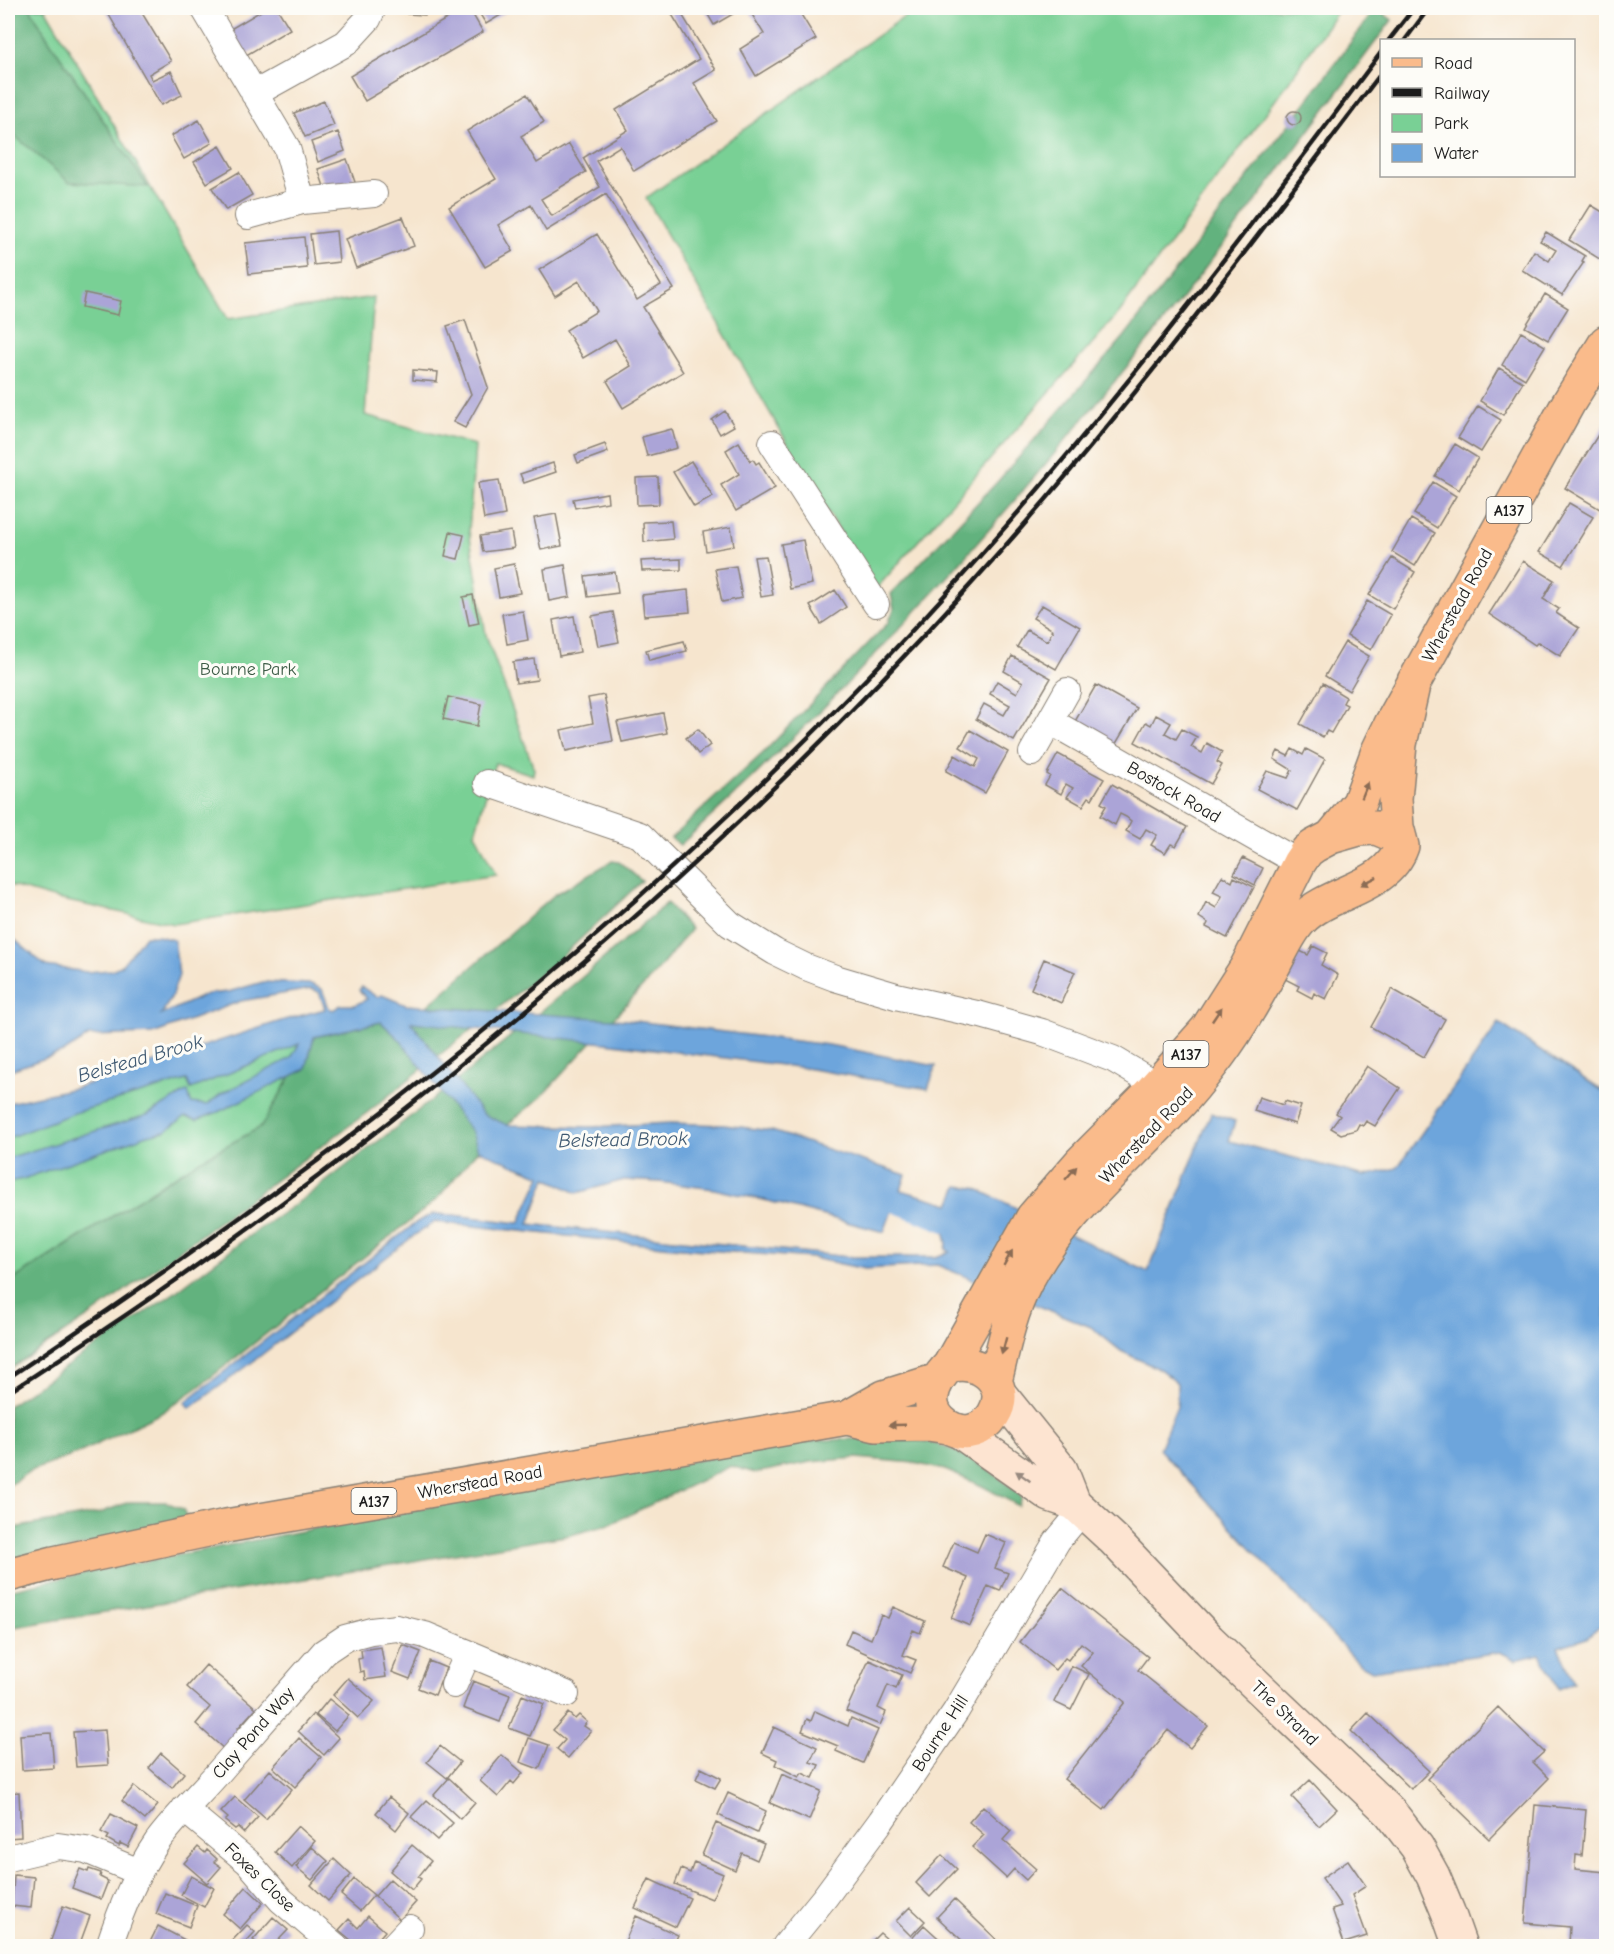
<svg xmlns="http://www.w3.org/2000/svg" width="1614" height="1954" font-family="'Comic Neue',sans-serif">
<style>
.green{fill:#79d095;stroke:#4a7658;stroke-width:1.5}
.forest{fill:#62b27e;stroke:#3f674d;stroke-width:1.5}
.water{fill:#6da5dc;stroke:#44607c;stroke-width:1.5;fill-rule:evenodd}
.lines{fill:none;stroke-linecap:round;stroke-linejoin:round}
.stream{stroke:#6da5dc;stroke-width:7}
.building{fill:#aba4d7}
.street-casing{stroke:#898075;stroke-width:28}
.secondary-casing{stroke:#898075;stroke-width:36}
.primary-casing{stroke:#898075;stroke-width:36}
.street{stroke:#fff;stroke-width:26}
.secondary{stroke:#fde4d1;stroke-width:33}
.primary{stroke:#fabb8b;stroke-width:33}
.rail{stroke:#1c1c1c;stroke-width:4.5}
.oneway{fill:#8b6c54}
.oneway2{fill:#988a80}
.labels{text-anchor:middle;stroke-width:6;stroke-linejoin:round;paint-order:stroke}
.shield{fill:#fdfcf7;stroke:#605f5e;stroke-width:1.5}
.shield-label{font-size:16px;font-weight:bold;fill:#1c1c1c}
.street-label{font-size:18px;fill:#1c1c1c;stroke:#fdfcf7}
.park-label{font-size:18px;fill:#3d5b46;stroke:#fdfcf7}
.water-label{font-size:20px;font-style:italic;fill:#405a72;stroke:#fdfcf7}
</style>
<rect width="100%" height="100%" fill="#fdfcf7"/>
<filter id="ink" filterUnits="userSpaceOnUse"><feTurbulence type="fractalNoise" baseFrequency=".0167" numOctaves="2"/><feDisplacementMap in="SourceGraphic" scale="12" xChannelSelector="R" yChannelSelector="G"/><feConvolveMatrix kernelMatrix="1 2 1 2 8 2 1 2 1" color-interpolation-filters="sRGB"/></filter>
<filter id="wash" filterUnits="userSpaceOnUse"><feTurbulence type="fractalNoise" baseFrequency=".008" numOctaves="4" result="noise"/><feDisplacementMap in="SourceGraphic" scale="24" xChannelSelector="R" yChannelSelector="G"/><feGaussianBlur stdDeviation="1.35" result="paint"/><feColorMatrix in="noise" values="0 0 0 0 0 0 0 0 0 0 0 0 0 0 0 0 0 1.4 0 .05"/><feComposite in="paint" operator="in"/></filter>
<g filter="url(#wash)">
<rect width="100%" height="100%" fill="#f6e5ce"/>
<path class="green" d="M8 8H45L228 319 374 297 365 415 475 445 469 531 486 635 534 769 533 775 495 763 475 833 496 875 174 924 53 898 8 885Z
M917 8H1340L1285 87 1119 313 876 589 818 496 646 198Z
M334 1031 261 1127 8 1289V1112Z"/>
<path class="forest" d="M8 8H30L49 40 148 187 69 182 8 130Z
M1376 8 1392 20C1320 116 1248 213 1174 309 1148 342 1121 374 1094 406 966 562 830 710 680 845L671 838 763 753 888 623 894 609 891 594 998 481 1124 337 1290 123 1294 125 1300 122 1301 115 1298 113Z
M612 861 619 862 642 881 555 963 368 1112 93 1314 8 1370V1283L200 1160 261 1127 314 1037 381 1022 400 1040 410 1021 554 895Z
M667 903 691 929 659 969 540 1098 507 1125 473 1132 478 1150 439 1197 424 1210 196 1389 161 1413 77 1454 30 1471 8 1486V1406L174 1293 246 1238 307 1196 450 1086 580 979Z
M900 1438C913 1440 929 1441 942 1446 968 1455 1003 1478 1022 1497L1019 1506 982 1486 945 1470 914 1463 856 1458 811 1462 755 1473 731 1466 610 1524 571 1535 8 1628V1590L85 1573 482 1496 818 1440Z
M129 1502H166L183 1509 187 1518 8 1566V1529L100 1513Z"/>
<path class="water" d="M8 934 46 966 87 972 111 970 121 966 145 936H158L174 940 179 975 171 998 161 1015 207 994 228 992 263 982 311 984 322 989 329 1008 333 1010 341 1005H355L367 999 359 990 362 987 377 997 382 995 406 1005 627 1020 829 1045 936 1066 928 1089 805 1068 605 1043 411 1022 483 1114 507 1125 591 1127 670 1123 724 1125 772 1131 906 1175 901 1190 950 1204 958 1186 975 1188 1148 1272 1211 1113 1235 1121 1229 1141 1365 1176 1397 1168 1499 1023 1606 1093V1621L1587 1638 1558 1647 1574 1682 1559 1689 1540 1654 1516 1660 1500 1652 1372 1671 1359 1664 1159 1449 1177 1406V1383L1161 1370 1121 1351 1091 1327 937 1265 865 1269 812 1258 691 1249 435 1222 416 1234 246 1367 190 1408 185 1402 417 1222 433 1214 454 1215 519 1223 541 1176 478 1150 472 1132 400 1040 381 1022 314 1037 306 1069 218 1112 197 1120 185 1117 165 1131 148 1135 23 1179 8 1182V1158L147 1115 188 1091 191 1103 207 1105 221 1094 291 1058 299 1044 191 1089 187 1080 77 1112 8 1138V1103L75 1088 284 1020 325 1009 319 992 311 989 241 1001 153 1034 89 1036 66 1051 8 1071ZM546 1178 577 1193 624 1180 659 1182 714 1189 768 1201 884 1232 893 1208 943 1225 947 1244 946 1249 950 1252 935 1257H850L529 1224Z"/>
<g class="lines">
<path class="stream" d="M886 1206 948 1230"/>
</g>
<g id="blocks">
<path class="building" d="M105 8H139L171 61 149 74 152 80 171 71 182 95 161 105Z
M266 8H277L290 29 243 57 227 31Z
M407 8H425V15L407 14Z
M465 8H469L483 32 365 101 350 76Z
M476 8H507L509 10 486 24Z
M668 8H678L716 70 694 83 717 121 634 171 620 146 596 161 674 289 643 307 683 372 623 408 607 381 631 366 615 339 583 358 566 330 597 311 579 281 555 296 539 270 597 234 637 300 661 285 606 194 546 231 531 205 498 225 513 251 485 267 449 207 496 179 467 131 527 94 544 122 521 136 537 163 569 144 586 172 541 199 552 216 600 187 583 158 628 130 616 110 699 59Z
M704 8H743L714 25Z
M748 8H797L816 39 756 76 740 49 764 34Z
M324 101 334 125 305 137 294 113Z
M1287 118a7 7 0 1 1 14 0a7 7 0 1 1-14 0Z
M199 120 212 143 184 159 171 136Z
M338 132 345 151 318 162 311 142Z
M220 146 233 168 207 183 194 162Z
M347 159 356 185 327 195 318 169Z
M239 172 252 195 226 210 212 188Z
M1591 205 1606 214V263L1569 240Z
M403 217 414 246 356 268 345 239Z
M336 231 339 262 314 265 310 234Z
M1546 232 1585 256 1582 261 1584 262 1562 295 1522 270 1534 251 1549 261 1556 250 1540 241Z
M304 237 307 268 249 274 245 243Z
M85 293 121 301 118 315 82 307Z
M1545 294 1568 308 1548 340 1525 327Z
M465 320 488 387 465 428 453 422 471 394 447 326Z
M1521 332 1545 346 1525 379 1502 365Z
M1499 368 1523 382 1503 415 1480 401Z
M413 370 438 372 437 382 413 380Z
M1478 406 1501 420 1481 452 1458 438Z
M725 411 734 426 720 434 712 420Z
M1606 422V475L1604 478 1606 480V505L1603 511 1565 488Z
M672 429 677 448 647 456 642 437Z
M739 442 750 461 753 459 756 464 759 462 775 488 736 511 721 485 739 474 726 450Z
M605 444 608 452 578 463 575 455Z
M1455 444 1478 458 1459 490 1435 476Z
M691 461 713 497 694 507 673 472Z
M553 463 556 472 524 483 520 474Z
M658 477 659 504 637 505 636 478Z
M499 480 505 515 484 519 478 483Z
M1433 482 1456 496 1437 528 1414 514Z
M607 493 608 502 575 508 573 499Z
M1569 503 1593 517 1563 566 1539 552Z
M556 514 562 546 541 550 534 518Z
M1411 519 1435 533 1415 566 1392 552Z
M671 521 673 539 644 542 643 522Z
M731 527 734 546 706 551 703 532Z
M511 531 514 548 483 552 480 536Z
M450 532 464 535 458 559 445 556Z
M803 540 812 584 790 589 781 544Z
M766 556 773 595 761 597 754 557Z
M1392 558 1415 572 1393 609 1369 595Z
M681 559V570L642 571 641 561Z
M1523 561 1554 580 1543 599 1559 609 1556 613 1579 628 1560 656 1538 642 1535 645 1489 614Z
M514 564 520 593 499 597 494 568Z
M565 565 570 597 549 601 544 569Z
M736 566 742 598 722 602 715 569Z
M615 572 618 593 588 597 585 576Z
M688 590 690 612 644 616 642 595Z
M835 590 846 607 821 624 810 606Z
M473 595 479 623 469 625 463 597Z
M1367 601 1391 615 1371 650 1347 636Z
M1042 605 1080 627 1056 669 1017 647 1027 630 1047 641 1053 630 1033 618Z
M523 611 528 640 507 644 502 614Z
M613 612 619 642 598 646 592 616Z
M574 616 580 652 559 656 553 620Z
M684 641 687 651 649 660 646 650Z
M1345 642 1369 656 1349 691 1325 676Z
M1012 656 1051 678 1014 741 976 719 984 704 1004 715 1010 705 990 694 997 681 1017 693 1023 682 1004 671Z
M534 659 537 680 516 683 513 662Z
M1323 683 1346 697 1343 703 1347 705 1331 733 1327 731 1323 737 1300 724Z
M1096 685 1137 708 1114 747 1074 723Z
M604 695 613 741 566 751 561 730 593 723 588 698Z
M448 697 481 704 477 726 443 719Z
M663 713 667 733 622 742 617 722Z
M1156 715 1171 723 1165 733 1176 739 1182 729 1197 737 1191 747 1202 753 1207 743 1222 752 1217 762 1222 765 1211 784 1135 742 1146 722 1151 725Z
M698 729 710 745 698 754 686 738Z
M970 730 1008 752 985 793 946 771 955 755 975 767 979 759 960 747Z
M1292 749 1303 755 1306 749 1325 759 1297 810 1257 789 1267 771 1288 778 1292 770 1274 759 1278 751 1288 756Z
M1058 754 1104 779 1092 799 1089 797 1083 806 1067 797 1073 788 1066 784 1061 794 1045 785 1050 776 1047 774Z
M1112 784 1187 827 1176 846 1171 844 1165 853 1151 845 1157 835 1146 829 1140 839 1126 831 1131 821 1126 817 1120 814 1115 825 1100 816 1106 806 1101 803Z
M1243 858 1263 868 1255 885 1234 874Z
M1222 876 1232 882 1234 877 1254 887 1227 938 1206 927 1208 923 1199 917 1206 902 1216 908 1222 896 1213 892Z
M1313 946 1327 953 1321 965 1338 975 1326 999 1314 993 1312 998 1297 990 1299 986 1285 979 1300 951 1308 955Z
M1044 959 1075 972 1061 1003 1031 989Z
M1392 989 1445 1019 1424 1057 1371 1027Z
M1367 1066 1400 1088 1375 1126 1366 1121 1363 1126 1359 1124 1356 1130 1341 1134 1331 1128 1340 1116 1336 1113Z
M1259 1097 1283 1105 1285 1101 1301 1106 1295 1124 1254 1111Z
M985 1534 1006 1543 995 1568 1008 1573 1000 1591 988 1586 970 1626 951 1618 968 1578 943 1567 954 1542 977 1552Z
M1062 1588 1148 1657 1138 1670 1208 1726 1190 1748 1168 1730 1104 1810 1064 1779 1125 1702 1081 1666 1093 1652 1081 1643 1068 1660 1065 1658 1055 1670 1020 1642Z
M893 1607 925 1621 920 1633 913 1630 903 1655 916 1660 910 1673 845 1644 851 1630 871 1639 881 1615 888 1618Z
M403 1645 421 1652 410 1679 392 1672Z
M381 1647 386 1677 365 1680 364 1671 360 1672 358 1659 362 1658 361 1650Z
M869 1660 902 1675 896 1689 888 1685 878 1708 886 1712 880 1725 846 1711Z
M429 1661 446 1668 435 1695 418 1688Z
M206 1665 256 1708 238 1728 242 1731 225 1750 196 1724 210 1707 187 1687Z
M1072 1666 1089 1674 1071 1710 1054 1702Z
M348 1678 374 1701 358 1718 333 1695Z
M473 1681 510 1695 500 1722 463 1708Z
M522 1695 544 1704 530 1736 509 1728Z
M329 1699 349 1715 335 1731 316 1715Z
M1498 1707 1544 1752 1533 1762 1549 1778 1489 1839 1427 1779Z
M815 1711 848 1726 851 1718 878 1730 863 1763 836 1751 838 1746 802 1731 807 1719 811 1721Z
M568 1713 575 1719 579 1715 587 1722 584 1726 591 1731 568 1758 557 1749 565 1740 553 1730Z
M1368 1713 1429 1771 1411 1789 1351 1731Z
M313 1714 339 1738 324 1755 298 1731Z
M774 1727 817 1747 810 1762 819 1765 813 1778 802 1773 799 1777 775 1765 777 1760 762 1753Z
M105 1730 108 1765 76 1767 73 1732Z
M51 1733 54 1768 22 1770 20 1735Z
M299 1738 321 1757 295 1787 273 1767Z
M529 1738 549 1745 539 1769 520 1762Z
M440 1746 460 1762 447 1778 427 1762Z
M161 1753 184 1773 172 1788 149 1768Z
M502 1755 523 1773 514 1784 511 1781 498 1797 480 1781Z
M701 1768 721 1778 715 1788 696 1779Z
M270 1770 292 1789 266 1819 244 1800Z
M782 1774 821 1791 809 1820 770 1803Z
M449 1778 475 1802 460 1819 434 1795Z
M1310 1780 1337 1809 1319 1826 1292 1797Z
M134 1786 158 1805 145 1820 122 1801Z
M19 1792 21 1837 8 1838V1793Z
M728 1793 766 1811 757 1833 718 1815Z
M235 1797 258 1817 244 1833 238 1827 235 1829 225 1821 228 1818 221 1812Z
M389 1797 409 1813 396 1830 376 1813Z
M427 1800 453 1823 437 1840 411 1817Z
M1535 1805 1586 1810 1582 1856 1576 1855 1575 1869 1606 1872V1946L1569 1944 1570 1927 1525 1923Z
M983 1806 1011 1831 1003 1840 1036 1869 1026 1880 1014 1869 1006 1878 972 1847 984 1835 969 1822Z
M111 1814 138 1828 128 1847 120 1843 119 1846 107 1839 109 1836 101 1832Z
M716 1823 764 1844 757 1860 742 1853 735 1870 702 1855Z
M298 1826 315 1841 292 1868 275 1852Z
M412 1845 431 1861 418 1877 421 1879 412 1890 390 1871Z
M198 1847 205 1853 207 1850 217 1859 214 1862 221 1867 207 1883 184 1863Z
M312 1847 328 1861 312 1880 296 1867Z
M942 1855 957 1869 930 1897 916 1883Z
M334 1859 351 1875 328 1901 311 1885Z
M1348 1860 1366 1886 1352 1895 1367 1936 1344 1943 1332 1909 1341 1906 1322 1878Z
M694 1862 723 1874 712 1899 675 1884 681 1869 690 1873Z
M80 1869 88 1872 89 1869 101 1873 100 1877 108 1881 101 1899 72 1888Z
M14 1875 34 1877 31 1908 12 1906Z
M191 1876 214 1888 204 1907 181 1895Z
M354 1879 374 1895 360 1911 341 1895Z
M390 1879 416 1902 400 1920 375 1896Z
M649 1879 690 1898 676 1927 635 1908Z
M246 1887 263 1903 240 1929 223 1914Z
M165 1893 197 1906 189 1927 156 1914Z
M954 1899 996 1939 988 1946H968L937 1917Z
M63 1906 90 1916 79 1946H58L50 1943Z
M910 1907 925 1921 911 1936 896 1921Z
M368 1916 385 1931 379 1938 383 1942 379 1946H358L339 1930 349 1919 358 1928Z
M636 1916 678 1935 673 1946H667L652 1940 649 1946H623Z
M273 1917 288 1930 273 1946H261L253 1940Z
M247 1925 255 1932 242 1946H234L230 1943Z
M924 1925 947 1946H907L906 1945Z
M158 1926 185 1940 182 1946H154L149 1944Z
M880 1933 895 1946H867Z"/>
</g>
</g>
<g filter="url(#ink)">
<use href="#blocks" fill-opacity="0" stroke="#898075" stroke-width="1.5"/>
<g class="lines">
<g class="street-casing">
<path id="street" d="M204 8 287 148 302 201 248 216
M254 94 346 43 368 19 373 8
M302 201 374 194
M772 443 876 604
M1050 721 1299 863
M1032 753 1067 691
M487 783 640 835 730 924 775 952 806 967 835 978 896 996 981 1015 1042 1032 1113 1059 1157 1085
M454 1685 468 1653
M184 1809 248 1862 281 1900 335 1946
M8 1858 58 1846 86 1850 139 1872
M109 1946C121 1910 135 1874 157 1842 177 1815 202 1792 224 1766 257 1728 291 1690 324 1652L345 1638 371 1631 397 1628 425 1635 566 1694
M393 1946 410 1928
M785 1946 825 1897 881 1821 956 1711 1057 1541 1082 1511"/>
</g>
<g class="secondary-casing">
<path id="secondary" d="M999 1393 1061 1470 1074 1503
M959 1431 1050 1495 1074 1503 1114 1540 1209 1640 1390 1812 1417 1847 1433 1876 1448 1912 1460 1946"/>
</g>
<g class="primary-casing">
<path id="primary" d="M1331 837 1359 803 1378 751 1391 724 1569 402 1606 342
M949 1366C960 1363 970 1363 981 1369 1023 1392 983 1450 947 1426 922 1409 931 1384 949 1366L1033 1217 1080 1163 1148 1095 1207 1029 1246 968 1299 863 1307 851 1314 846 1331 837 1359 829 1376 828 1400 838
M995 1382C1003 1348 1010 1313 1026 1282 1061 1215 1119 1168 1170 1114 1188 1095 1204 1075 1219 1055 1240 1027 1257 996 1274 965 1282 950 1290 931 1302 919 1331 890 1387 889 1402 846L1397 827 1395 799 1400 744 1414 681
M847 1418 876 1425 928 1424 948 1427
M8 1575 54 1563 226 1526 847 1418 884 1397 935 1381"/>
</g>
<use href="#street" class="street"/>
<use href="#secondary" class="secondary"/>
<use href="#primary" class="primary"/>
<path class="rail" d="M1389 40 1414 8
M1405 40 1429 8
M8 1378C163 1274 316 1167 461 1049 603 933 739 810 867 678 1055 484 1220 268 1382 51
M8 1393C56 1361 105 1330 152 1297 449 1089 729 852 972 583 1119 422 1250 246 1382 72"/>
</g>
<defs><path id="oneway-solid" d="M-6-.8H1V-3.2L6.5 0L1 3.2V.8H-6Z" transform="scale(1.5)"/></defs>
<g class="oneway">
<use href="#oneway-solid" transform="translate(1365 790) rotate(-68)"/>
<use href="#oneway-solid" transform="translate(1369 881) rotate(153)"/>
<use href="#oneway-solid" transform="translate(1217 1014) rotate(-56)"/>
<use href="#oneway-solid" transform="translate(1071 1173) rotate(-49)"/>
<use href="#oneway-solid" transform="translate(1008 1258) rotate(-60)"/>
<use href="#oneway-solid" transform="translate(1004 1346) rotate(105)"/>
<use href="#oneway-solid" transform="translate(897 1425) rotate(178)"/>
</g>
<use class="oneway2" href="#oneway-solid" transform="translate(1023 1476) rotate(-145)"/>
</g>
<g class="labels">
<g class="shield">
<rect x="1486.5" y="497" width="45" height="26" rx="4.5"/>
<rect x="1163.5" y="1041" width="45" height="26" rx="4.5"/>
<rect x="351.5" y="1488" width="45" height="26" rx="4.5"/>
</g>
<g class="shield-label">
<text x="1509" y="516">A137</text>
<text x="1186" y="1060">A137</text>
<text x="374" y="1507">A137</text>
</g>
<g class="street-label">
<text transform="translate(1457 605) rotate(-61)" y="6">Wherstead Road</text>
<text transform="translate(1174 792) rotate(30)" y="6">Bostock Road</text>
<text transform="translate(1146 1135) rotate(-46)" y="6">Wherstead Road</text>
<text transform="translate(480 1482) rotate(-10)" y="6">Wherstead Road</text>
<text transform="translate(1285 1713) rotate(44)" y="6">The Strand</text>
<text transform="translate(253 1733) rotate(-49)" y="6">Clay Pond Way</text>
<text transform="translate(940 1733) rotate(-57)" y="6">Bourne Hill</text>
<text transform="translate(260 1877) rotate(44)" y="6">Foxes Close</text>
</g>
<g class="park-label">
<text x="248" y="675">Bourne Park</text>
</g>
<g class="water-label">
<text transform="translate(140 1058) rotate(-16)" y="7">Belstead Brook</text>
<text transform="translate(623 1139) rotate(-1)" y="7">Belstead Brook</text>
</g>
</g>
<rect width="1614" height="1954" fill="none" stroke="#fdfcf7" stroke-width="30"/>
<rect x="1380" y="39" width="195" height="138" fill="#fdfcf7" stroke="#a3a29f" stroke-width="1.5"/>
<rect x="1392" y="58" width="30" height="9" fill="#fabb8b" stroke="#a3a29f" stroke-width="1.5"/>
<text x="1434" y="69" font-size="18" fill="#1c1c1c">Road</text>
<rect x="1392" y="88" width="30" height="9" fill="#1c1c1c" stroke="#a3a29f" stroke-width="1.5"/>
<text x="1434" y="99" font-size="18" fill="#1c1c1c">Railway</text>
<rect x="1392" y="114" width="30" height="18" fill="#79d095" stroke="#a3a29f" stroke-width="1.5"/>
<text x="1434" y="129" font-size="18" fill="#1c1c1c">Park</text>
<rect x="1392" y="144" width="30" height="18" fill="#6da5dc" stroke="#a3a29f" stroke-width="1.5"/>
<text x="1434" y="159" font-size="18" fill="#1c1c1c">Water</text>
</svg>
